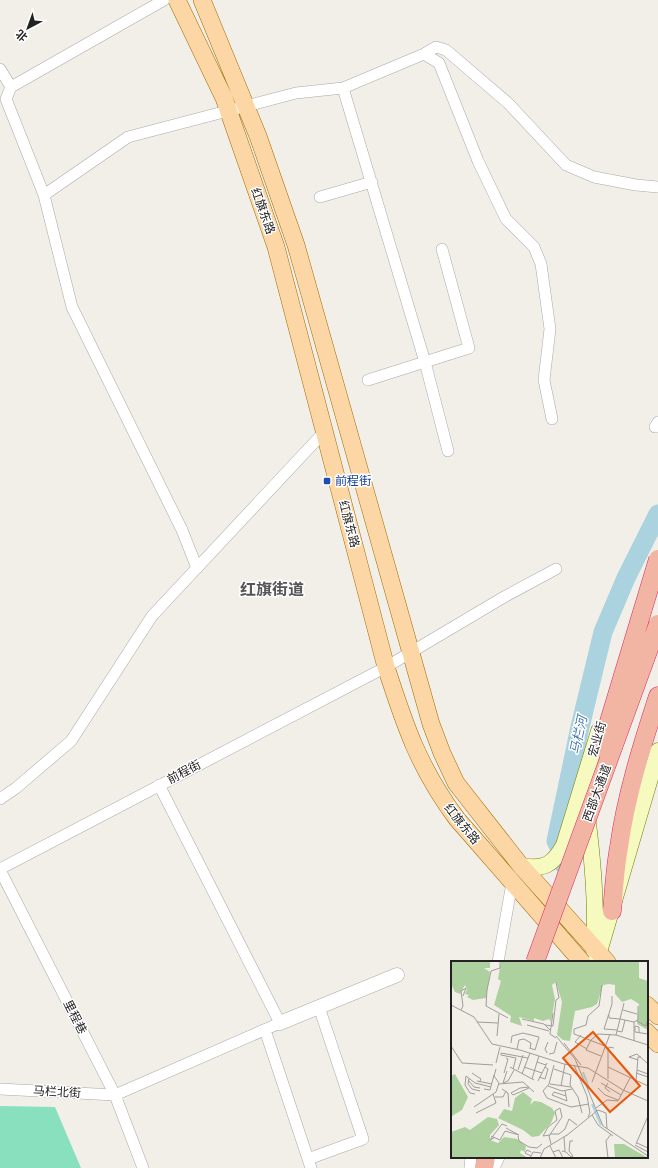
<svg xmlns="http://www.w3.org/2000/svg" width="658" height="1168" font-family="'DM Sans','Noto Sans SC',sans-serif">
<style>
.pitch{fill:#88e0be}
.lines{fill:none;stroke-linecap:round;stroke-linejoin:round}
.river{stroke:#aad3df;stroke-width:19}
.minor-casing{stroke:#a9a9a9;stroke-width:12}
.tertiary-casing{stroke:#a9a9a9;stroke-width:15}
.secondary-casing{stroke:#707d05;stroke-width:17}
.primary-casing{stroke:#a06b00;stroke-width:18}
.trunk-casing{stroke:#dc2a67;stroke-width:19}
.minor{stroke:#fff;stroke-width:11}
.tertiary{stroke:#fff;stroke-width:14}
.secondary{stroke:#f7fabf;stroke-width:16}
.primary{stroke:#fcd6a4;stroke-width:17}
.trunk{stroke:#f2b4a3;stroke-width:18}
.trunk-bridge-casing{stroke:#dc2a67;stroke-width:19;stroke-linecap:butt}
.trunk-bridge{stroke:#f2b4a3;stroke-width:18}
.transit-dot{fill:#1a4fb4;stroke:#fff;stroke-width:1.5}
.labels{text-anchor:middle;stroke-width:3;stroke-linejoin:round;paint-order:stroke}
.street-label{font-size:12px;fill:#222;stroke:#fff}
.transit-label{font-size:12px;fill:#164399;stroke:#fff;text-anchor:start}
.water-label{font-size:13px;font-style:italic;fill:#4a7aab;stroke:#fff}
.district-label{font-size:16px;font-weight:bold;fill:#555;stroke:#fff}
.inset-river{fill:none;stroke:#aad3df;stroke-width:2}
.inset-road{fill:none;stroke:#9f9d99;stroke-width:1}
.view{fill:#e8590c;fill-opacity:0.15;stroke:#e8590c;stroke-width:2}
.inset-edge{fill:none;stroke:#222;stroke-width:2}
</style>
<rect width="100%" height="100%" fill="#f2efe9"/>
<path class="pitch" d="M0 1106 55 1107 81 1168H0Z"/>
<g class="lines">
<path class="river" d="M564 865 565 859 556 841 580 727 603 632 626 578 658 514"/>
<g class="minor-casing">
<path id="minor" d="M424 54 439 63 478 161 506 219 534 247 541 264 550 329 544 380 552 419
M0 69 11 87 6 99 44 195 72 307 182 530 197 568
M11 87 164 0
M343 88 425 362 448 451
M44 195 128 137 296 93 343 88 424 54 436 47 446 50 508 103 566 165 594 177 636 185 658 187
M320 197 372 182
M368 380 469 348 442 249
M655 427 658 422
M0 799 16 788 71 741 152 616 325 431
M0 869 386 667 504 597 556 569
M0 870 115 1095 143 1168
M498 962 512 883
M265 1030 311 1168
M0 1089 115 1095 280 1023 159 785
M308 1159 363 1139 319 1007
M470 1168 471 1157
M494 1168 499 1157"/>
</g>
<g class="tertiary-casing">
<path id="tertiary" d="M280 1023 397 975"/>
</g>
<g class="secondary-casing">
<path id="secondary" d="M587 816C593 861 597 905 594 950
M521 866C544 870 553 865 564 845L599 731
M596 962 658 751"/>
</g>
<g class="primary-casing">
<path id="primary" d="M177 0 224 98 276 247 386 667C405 726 419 768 457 819L582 962
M202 0 258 136 296 245 431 724 442 753 456 783 521 866 607 962
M647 1005 658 1016
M647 1032 658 1044"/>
</g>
<g class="trunk-casing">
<path id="trunk" d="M612 911C614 890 615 868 619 847 626 796 642 745 658 696
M484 1168 486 1157"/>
</g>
<use href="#minor" class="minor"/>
<use href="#tertiary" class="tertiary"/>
<use href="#secondary" class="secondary"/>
<use href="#primary" class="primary"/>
<use href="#trunk" class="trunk"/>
<g class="trunk-bridge-casing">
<path id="trunk-bridge" d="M601 748 658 559
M535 962 658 624"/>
</g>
<use href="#trunk-bridge" class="trunk-bridge"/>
</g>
<rect class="transit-dot" x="323" y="477" width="8" height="8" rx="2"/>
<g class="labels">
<g class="street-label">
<text transform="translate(263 211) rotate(70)" y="4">红旗东路</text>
<text transform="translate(349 524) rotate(75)" y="4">红旗东路</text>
<text transform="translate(597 739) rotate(-74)" y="4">宏业街</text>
<text transform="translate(184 772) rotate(-28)" y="4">前程街</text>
<text transform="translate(597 793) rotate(-70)" y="4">西部大通道</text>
<text transform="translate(462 824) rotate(51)" y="4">红旗东路</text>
<text transform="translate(75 1017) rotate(63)" y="4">里程巷</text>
<text transform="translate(57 1092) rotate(3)" y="4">马栏北街</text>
</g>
<g class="transit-label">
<text x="335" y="485">前程街</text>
</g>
<g class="water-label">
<text transform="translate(578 735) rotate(-78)" y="5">马栏河</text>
</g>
<g class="district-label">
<text x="272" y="595">红旗街道</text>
</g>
</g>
<g transform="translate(451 961)">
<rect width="197" height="197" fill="#f2efe9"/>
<path d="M0 0H39V7H33L39 11 35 37 22 39 16 36 18 34 14 33 16 28 14 24 9 33 4 31 0 23ZM50 0H188V17L197 20V69L186 63 188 43 180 38 171 41 164 33V24L158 23 152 24 146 43 141 46 124 50 119 80 112 79 106 74 111 41 105 21 101 24 104 38 100 61 98 58 92 60 83 57V60L68 56 71 65 59 61 60 55 43 44 50 20 47 18ZM4 113 17 136 11 149 1 155 0 115ZM72 131 81 138 79 144 83 140 90 141 101 147 104 152 100 162 88 175 81 176 72 169 47 157 53 148 61 150 64 137ZM37 156 46 158 48 164 39 174V179L47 182 53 176 66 178 75 185 74 191 70 189 69 192 77 197H0V171L14 166 19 169ZM163 183H173L197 197H164Z" fill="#add19e"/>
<path class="inset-river" d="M132 111 138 127M141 143 150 164"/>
<path class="inset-road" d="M49 0V7L40 10 36 29 35 45 57 57M151 24 148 45 137 55 135 64 123 68V73L154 85M161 35V43L153 68 166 69M173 42 169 58 183 61V80M0 44 23 56 41 83 69 89 113 103 137 107 172 129 197 140M10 49 12 45 10 30 15 27 12 35M172 49 186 53M102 52 99 73 105 77M158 54V57L169 58 165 74M71 58 93 63 99 69M186 60 195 65 197 57M26 61 47 62M183 61 187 59V45M76 64 98 70M94 64 102 65 105 39 108 37 105 21M166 70 171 71 174 59M188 71V66L184 65V71L197 73M130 74 124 81 136 88M46 75 48 53M105 75 124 98 152 165 197 195M60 82 61 75 72 72 88 76 84 89 79 87M113 82 130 104M0 85 11 102 42 104M66 88 68 79 73 78 80 82 79 88M96 92 94 88 97 81M98 93 103 92 106 81M88 95 86 101 95 104 96 102M150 95 135 89 140 79 147 73 165 74 197 84M187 99 178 96 186 93 197 103M45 102 49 86M103 104 98 123 92 130 96 137 120 146 138 143M123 104 136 135 139 152 137 156M59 106 83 119M73 106 91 112M157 106 197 125M62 108 65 97 50 94V92L77 97M103 108 120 114 119 124 127 136 131 152M67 109 72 94M186 109 187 96H190M56 110 52 122 57 120 63 109M21 112 30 118 29 120M53 112 57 98 55 97M185 112 197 116M71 113 79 92M88 116 94 118 97 108 94 106M18 117 17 123 21 128 29 130M81 118 86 101M157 118V89L158 86 163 87M17 119 23 126 29 127M26 120 41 123M87 120 95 104M185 120 186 109 197 113M141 121 159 73M150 122 170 134M157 122 154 127 159 131M48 123 72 121 83 131M99 123 120 126M97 125 111 130 121 128M110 125 114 103M147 127 154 134 167 139M33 128 39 129 43 114M51 128 57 132 58 146M114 130 116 140 101 134 103 131 115 135M60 132 62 134 78 127M60 132 69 127 78 126M24 133 19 132 14 124 15 115 24 122 40 126M44 136H52L55 130M23 146 45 131 48 122 43 115 45 108M145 147 156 139 167 140 179 117M25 152 45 142 42 133M141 154 147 164 162 175M99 173H108L114 168 118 158 126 164M99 174 92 175 97 166 106 159 104 150 109 147 111 156 98 175 100 183M40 175 49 179 54 170 68 174 55 167M67 175 68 180 78 186 86 187 91 183M115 175 147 149 155 152 156 168M113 176 114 190M43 177 39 179 51 163 56 165M186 182 197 187M185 183 197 155M184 184 197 191M99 185 105 197M111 190 115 191 120 196 122 195 118 190 119 180H122M80 191 76 189 74 192 80 195M102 191 108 189 112 197M79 197 82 191 90 192M89 197 93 188 116 174M127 197H140M157 197 155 180 160 173"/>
<path class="view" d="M142 71 189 125 159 151 112 97Z"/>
<rect width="197" height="197" class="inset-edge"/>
</g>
<g transform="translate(28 28) rotate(221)" stroke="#ffffff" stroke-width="3" paint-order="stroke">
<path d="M0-3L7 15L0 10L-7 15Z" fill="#222222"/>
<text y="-6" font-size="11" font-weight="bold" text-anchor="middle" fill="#222222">北</text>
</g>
</svg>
